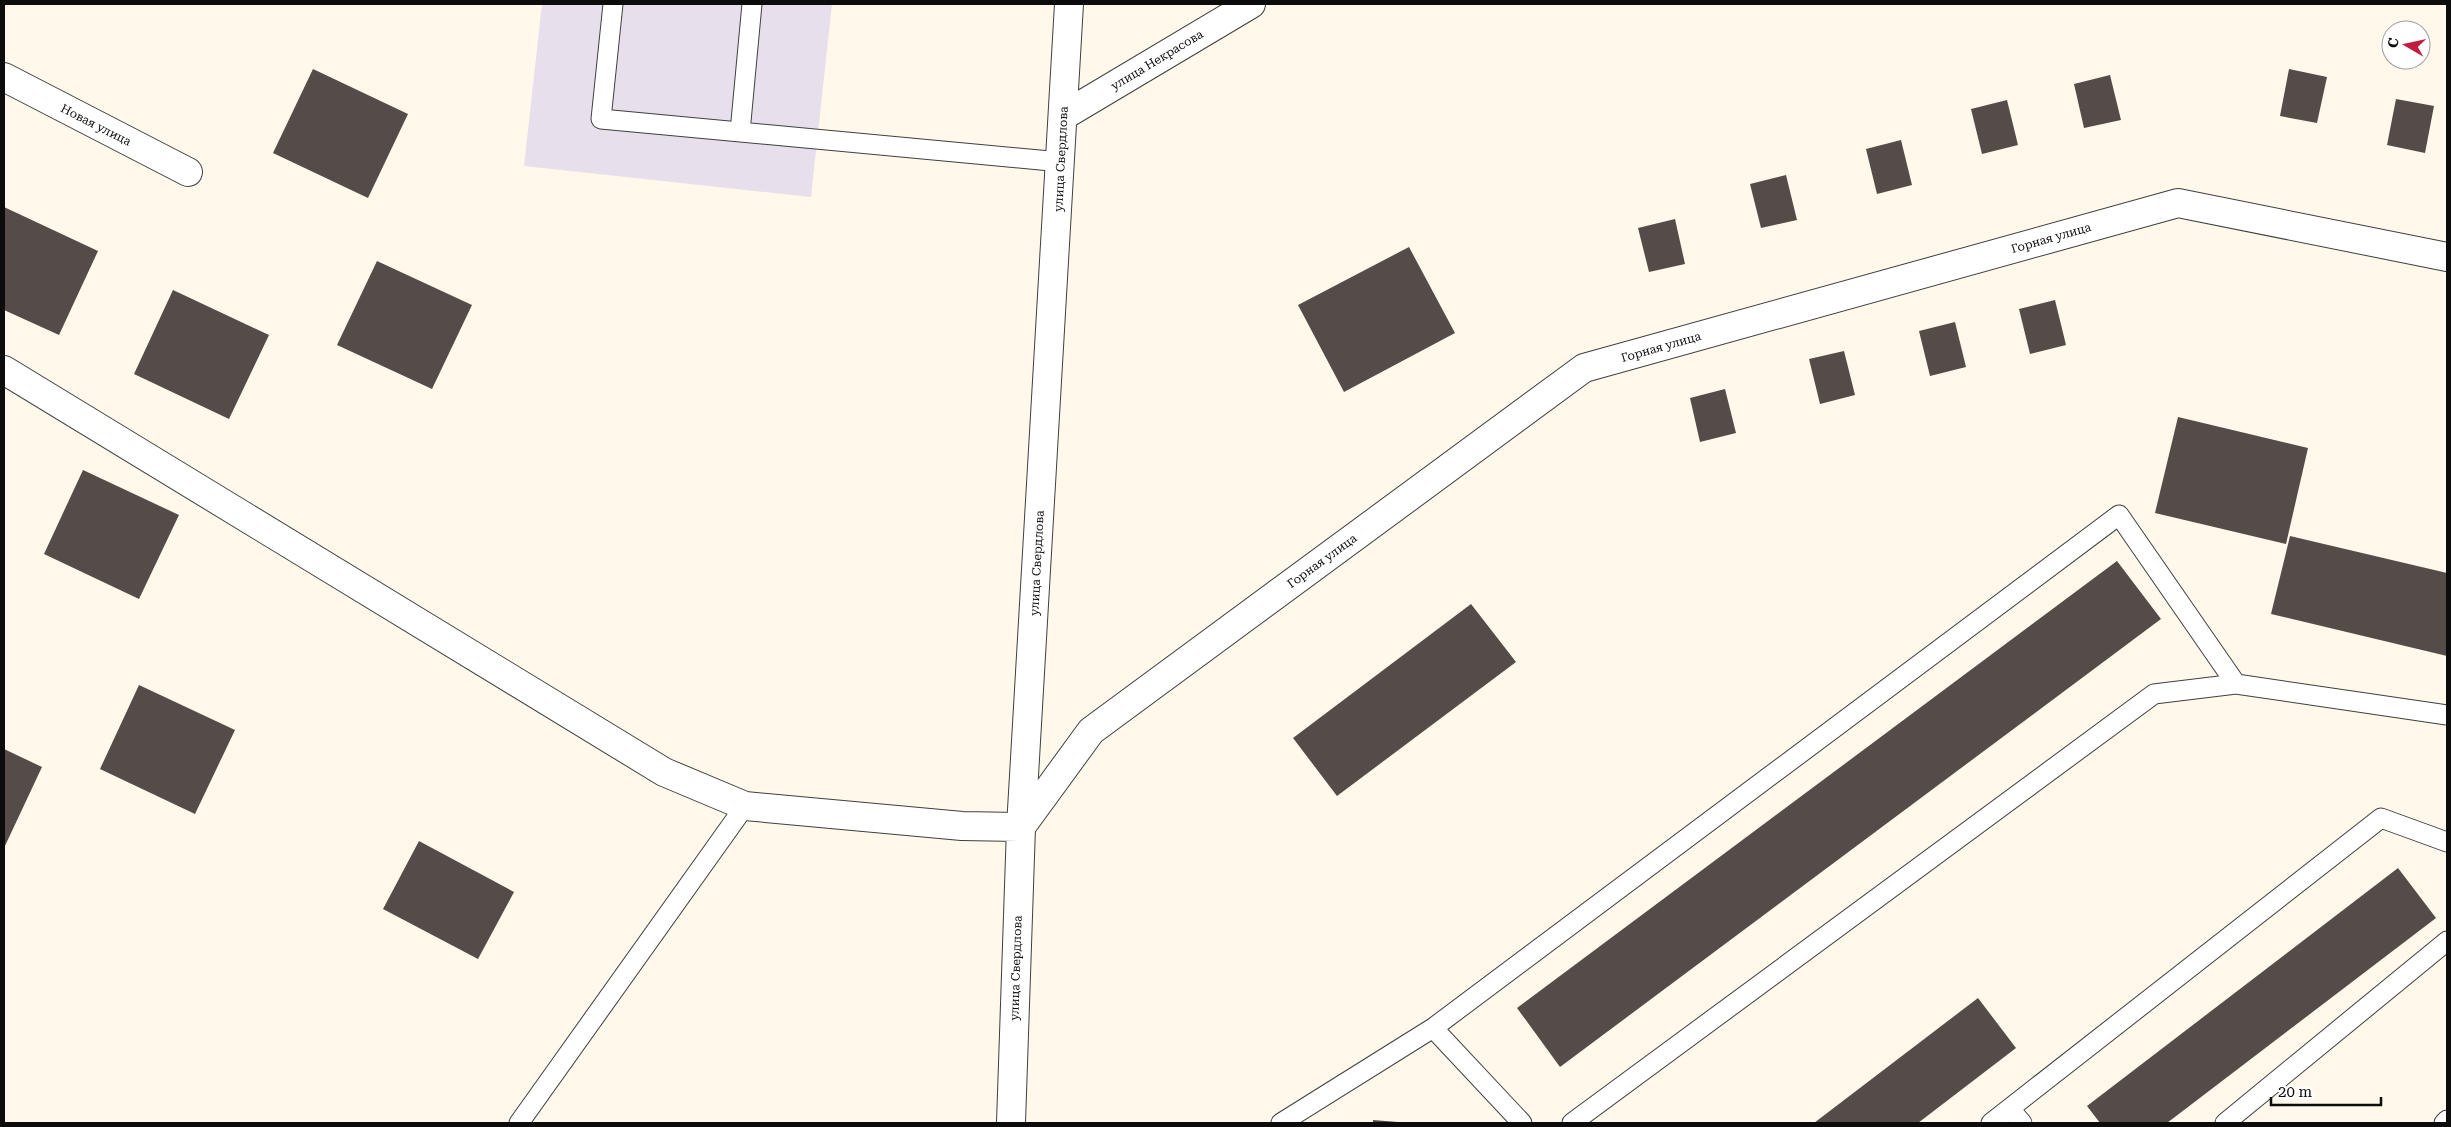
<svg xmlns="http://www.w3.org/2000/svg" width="2451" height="1127" font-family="'Roboto Serif',serif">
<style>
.industrial{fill:#e8dfec}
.building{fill:#554b48}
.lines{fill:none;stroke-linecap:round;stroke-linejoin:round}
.service-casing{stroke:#3f3f3f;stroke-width:21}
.minor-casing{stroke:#3f3f3f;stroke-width:30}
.tertiary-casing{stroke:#3f3f3f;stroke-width:30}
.service{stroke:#fff;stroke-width:19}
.minor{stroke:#fff;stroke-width:28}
.tertiary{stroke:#fff;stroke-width:28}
.labels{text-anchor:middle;stroke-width:5;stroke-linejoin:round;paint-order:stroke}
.street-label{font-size:12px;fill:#0c0c0c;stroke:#fff}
</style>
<rect width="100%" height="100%" fill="#fff8eb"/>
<path class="industrial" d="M542 4H832L811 197 524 166Z"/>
<path class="building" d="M313 69 408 114 368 198 273 153Z
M2289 69 2327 77 2317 123 2280 116Z
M2110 75 2121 120 2084 128 2074 84Z
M2396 99 2434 106 2425 153 2387 145Z
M2007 100 2018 145 1982 154 1971 109Z
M1901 140 1912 185 1877 194 1866 149Z
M1786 175 1797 220 1761 228 1750 184Z
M4 207 98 251 59 335 4 310Z
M1675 219 1685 264 1649 272 1638 228Z
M1409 247 1455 333 1344 392 1298 305Z
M377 261 472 305 432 389 337 345Z
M173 290 269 335 229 419 134 374Z
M2055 300 2066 345 2030 354 2019 309Z
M1955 322 1966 367 1930 376 1919 331Z
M1844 351 1855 395 1820 404 1809 359Z
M1725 389 1736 433 1700 442 1690 398Z
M2178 417 2308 448 2286 544 2155 513Z
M83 470 179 515 139 599 44 554Z
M2290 536 2447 573V656L2271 614Z
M2117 561 2161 619 1560 1067 1517 1008Z
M1471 604 1516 662 1337 796 1293 738Z
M139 685 235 730 195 814 100 769Z
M4 749 42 767 4 848Z
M419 841 514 892 478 959 383 909Z
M2398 868 2436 918 2167 1123H2100L2087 1106Z
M1978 998 2016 1048 1918 1123H1814Z
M1373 1120 1398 1122V1123H1373Z"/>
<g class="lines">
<g class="service-casing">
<path id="service" d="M613 4 601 119 1061 162
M740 132 752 4
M1433 1028 2119 515 2236 684
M2010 1109 2022 1123
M519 1123 745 806
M1281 1123 1433 1028 1522 1123
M1572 1123 2154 694 2236 684 2447 715
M1991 1123 2381 818 2447 842
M2225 1123 2447 941
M2444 1123 2447 1120"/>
</g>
<g class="minor-casing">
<path id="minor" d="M4 77 188 172
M1063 116 1251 4
M1021 827 1091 731 1584 368 2178 203 2447 257
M1021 827 1069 4"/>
</g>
<g class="tertiary-casing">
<path id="tertiary" d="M4 370 664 772 745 806 962 826 1021 827 1011 1123"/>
</g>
<use href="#service" class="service"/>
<use href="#minor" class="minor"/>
<use href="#tertiary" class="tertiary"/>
</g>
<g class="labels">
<g class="street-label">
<text transform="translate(1157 60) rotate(-31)" y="4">улица Некрасова</text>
<text transform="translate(96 125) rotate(27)" y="4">Новая улица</text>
<text transform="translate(1061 159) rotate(-87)" y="4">улица Свердлова</text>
<text transform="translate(2051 238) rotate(-16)" y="4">Горная улица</text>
<text transform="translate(1661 347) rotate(-16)" y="4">Горная улица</text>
<text transform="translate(1322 561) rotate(-36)" y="4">Горная улица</text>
<text transform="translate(1037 563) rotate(-87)" y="4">улица Свердлова</text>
<text transform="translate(1016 968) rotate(-88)" y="4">улица Свердлова</text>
</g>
</g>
<rect width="2451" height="1127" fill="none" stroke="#0c0c0c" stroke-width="10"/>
<g transform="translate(2406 45) rotate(279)"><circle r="24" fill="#ffffff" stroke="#9e9e9e"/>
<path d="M0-4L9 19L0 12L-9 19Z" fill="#c41c3f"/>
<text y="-8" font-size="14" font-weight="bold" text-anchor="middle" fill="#0c0c0c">С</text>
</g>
<path d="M2271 1097v8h110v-8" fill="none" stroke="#0c0c0c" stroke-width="2.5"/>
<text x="2278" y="1097" font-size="15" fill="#0c0c0c" stroke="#ffffff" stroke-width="4" paint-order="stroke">20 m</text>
</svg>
